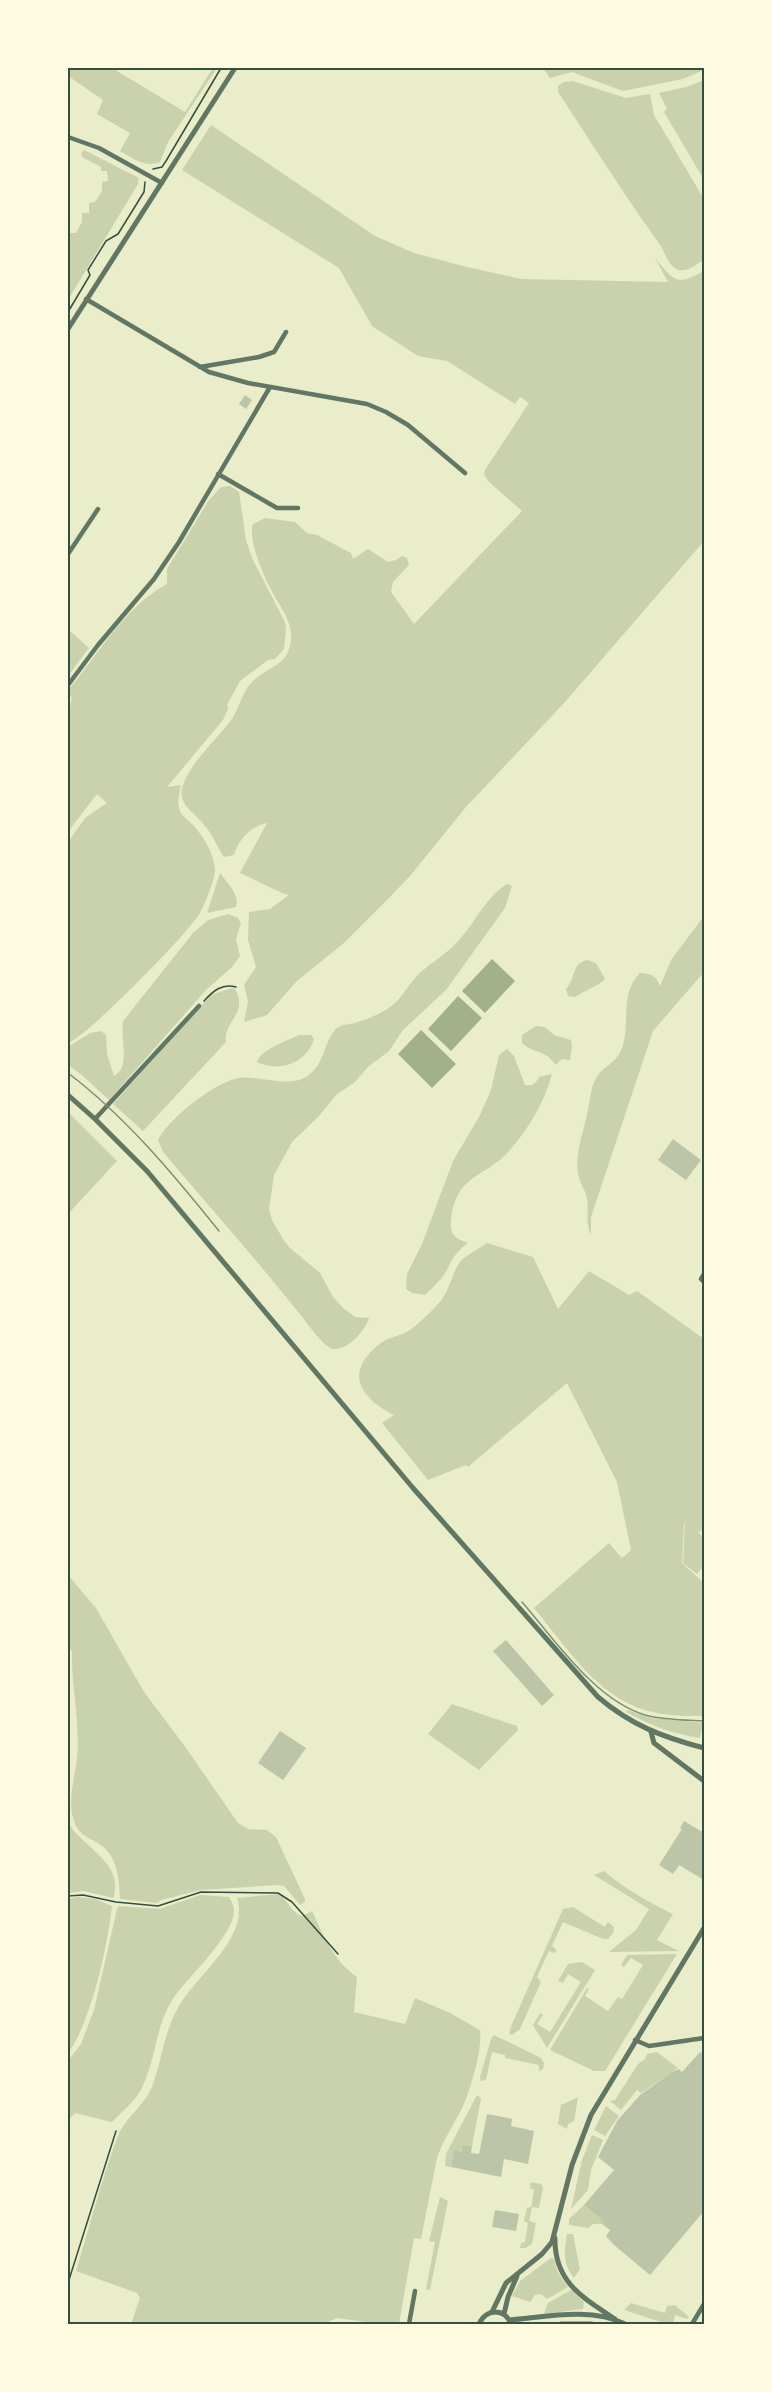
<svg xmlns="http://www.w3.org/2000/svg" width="772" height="2392" font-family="'Noto Sans',sans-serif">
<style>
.green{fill:#cad2ad}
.water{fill:#a3b18a}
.building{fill:#bcc5a7}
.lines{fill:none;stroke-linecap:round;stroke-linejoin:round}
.path{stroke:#344e41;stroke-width:1.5}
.minor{stroke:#617663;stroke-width:4.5}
.tertiary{stroke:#617663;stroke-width:5}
.tram{stroke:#7c8e77;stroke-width:1.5}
.neatline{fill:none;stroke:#344e41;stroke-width:2}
</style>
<rect width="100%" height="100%" fill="#e9edc9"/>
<path class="green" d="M68 68H112L185 112 213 68H217L168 142 160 162C145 168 134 159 120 151L130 133 97 114 103 100 68 76Z
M543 68H704V70L683 79 623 91 572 72 550 78Z
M704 80V180L664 112 667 109 659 93 686 87Z
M573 81 626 98 650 94 654 115 704 199V260C696 264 686 274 676 269 667 264 664 249 658 242 623 193 591 142 558 92V86L564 82Z
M211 125 375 236 414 253 467 267 522 279 668 282 655 258C675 282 676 286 704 271V541L565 702 466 807 410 876 385 902 345 942 296 982 267 1015 244 1022 248 1002 244 985 256 967 248 940 249 912 270 909 289 895 282 893 240 873 267 823C250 827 239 839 234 855L224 857C217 847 213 835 205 826 199 817 185 809 182 798 176 776 219 737 232 719 239 708 242 693 251 683 262 671 283 665 288 652 297 630 285 614 275 597 266 581 247 541 253 524L265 518 295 522 307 533 317 535 351 553 353 559 368 549 388 562 396 560 402 556 407 558 409 565 393 582 391 592 414 624 522 511 489 482 484 475 485 470 529 403 520 397 515 404 447 361 418 356 372 326 339 268 182 170Z
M84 150 139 178 138 184 68 300 69 233H76L82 222V213H89V203L95 202 102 191V182L108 181 107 171H101V167L82 157 81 153Z
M230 486 239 492 246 540 252 558 285 622 286 629 284 649 275 659 268 660 240 681 227 705 228 709 223 720 167 787 181 785C179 793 177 804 180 811 182 816 189 821 193 825 203 836 214 853 215 869 216 877 204 908 198 916 184 937 88 1036 68 1043V842L85 818 107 803 97 794 70 829 68 828V718L72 697 68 696V690C99 654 124 607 167 584V569L209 500 221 487Z
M68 629 89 648 68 676Z
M220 873C227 883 240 894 236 907L207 913Z
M507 884 512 886 505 908 446 990 403 1030 389 1051 368 1067 355 1082 336 1095 319 1116 292 1142 274 1175 269 1209 272 1220 283 1239 289 1247 320 1273 333 1297 343 1308 355 1317 369 1318C365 1331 347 1351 333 1349 324 1348 305 1320 299 1313 255 1258 208 1205 163 1152L158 1140C168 1119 216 1081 239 1078 262 1075 291 1090 310 1074 324 1063 324 1043 335 1030 340 1024 348 1025 355 1023 369 1018 385 1013 396 1002 405 993 411 980 422 971 435 960 449 952 460 939 476 921 486 897 507 884Z
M228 914 238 918 241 923 236 939 240 956 232 967 206 990 109 1100 83 1076 68 1065V1047L90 1033 101 1031 106 1035 107 1054 114 1076C131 1067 120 1039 123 1021L193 933 208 920Z
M704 916V972L653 1031 591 1217V1235C585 1222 589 1212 587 1199 586 1190 579 1183 578 1173 575 1152 583 1134 587 1114 590 1102 590 1089 596 1078 603 1066 617 1063 622 1048 631 1022 619 995 640 973 651 973 656 976 660 986L671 960Z
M587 960 596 963 605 979C602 984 582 992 575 997L568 996 566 989C576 978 571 964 587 960Z
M232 988 235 989C249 1014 223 1021 226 1042L143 1131 113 1104 211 995Z
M536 1026 545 1027 554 1035 571 1040 572 1046 570 1060 562 1059 555 1065C549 1051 532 1053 522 1043V1035Z
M299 1035H311L314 1039C307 1063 279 1073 257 1062 259 1051 288 1040 299 1035Z
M507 1049 514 1056 525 1085C532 1086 536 1084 539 1077L552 1074C544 1103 529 1128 510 1150 485 1179 457 1172 451 1220 449 1234 456 1239 468 1243 449 1256 452 1267 439 1281 435 1286 430 1290 425 1295L412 1293 406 1289 407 1274 422 1244 453 1161 480 1115 491 1090 499 1055Z
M68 1112 117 1161 68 1214Z
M487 1243 533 1257 558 1309 589 1271 629 1295 637 1291 704 1339V1529L698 1532 704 1538V1566L697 1574 683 1563 685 1524 689 1521 684 1524 682 1563 704 1583V1716C684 1716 664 1716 645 1710 596 1696 565 1645 534 1608L609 1543 622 1558 631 1550 617 1482 567 1383 468 1467 466 1465 428 1480 382 1423 394 1415C358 1397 344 1371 381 1343 389 1337 401 1336 410 1330 419 1323 429 1314 437 1305 449 1293 450 1279 458 1265 463 1256 479 1249 487 1243Z
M68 1575 96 1608 144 1692 184 1745 238 1823 248 1829 267 1830 276 1837 305 1899V1902L300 1905 284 1886 277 1885 201 1890 161 1900 157 1903 120 1899C119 1878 118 1854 96 1842 86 1836 78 1834 74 1821 68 1804 73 1783 76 1766 82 1727 71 1690 72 1651L68 1648Z
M452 1704 517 1726 518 1730 479 1770 428 1734Z
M628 1710 652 1718 704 1723V1732L701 1731 700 1738C672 1734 650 1725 626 1712Z
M68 1822C80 1846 126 1863 113 1898L84 1891 68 1893Z
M604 1871C625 1889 648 1902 673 1914L657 1940 679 1951 609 1952 636 1930 649 1909 594 1875Z
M278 1894C288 1899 291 1913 302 1916L312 1911C324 1937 333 1960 357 1977L354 2012 405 2024 415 1998 450 2013 480 2030C482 2051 473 2079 466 2099 458 2119 444 2137 437 2158L421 2239 414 2238 399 2324H381L337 2318 323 2324H131L140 2298 137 2293 76 2271C90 2226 101 2180 118 2136 125 2118 144 2106 152 2087 162 2060 164 2031 179 2006 197 1975 250 1937 237 1898Z
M200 1895 229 1897C231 1901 234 1905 234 1910 235 1934 189 1976 175 1996 156 2022 157 2054 144 2083 138 2099 124 2110 112 2122L75 2113 68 2120V2061L81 2044 94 2010 117 1909 119 1906 160 1909Z
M78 1897 95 1899 112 1906C108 1944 91 2023 68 2053V1899Z
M573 1907 605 1927 608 1922 614 1927 613 1933 608 1939H603L563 1922 552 1946 557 1950 554 1953 549 1951 537 1977 541 1982 520 2029 512 2035 509 2033 512 2024 563 1909Z
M677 1954 605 2071H594L550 2050 587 1988 589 1989 585 1996 608 2011 618 1997 622 1999 643 1965 631 1958 624 1967 621 1965 627 1955Z
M582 1962 595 1970 547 2048 533 2025 540 2013 543 2015 537 2024 550 2032 581 1982 568 1974 563 1983 558 1981 568 1964Z
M494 2035 541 2058 544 2063 543 2069 539 2071V2065L505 2058V2055L492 2052 486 2080 481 2081 480 2077 491 2039Z
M657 2052 678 2068 641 2093 637 2090 621 2110 610 2101 615 2100 638 2064 645 2059 647 2054Z
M477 2095 481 2098 472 2146 464 2145 462 2152 454 2151 451 2167 445 2166 446 2154Z
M578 2097 574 2121 568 2124 567 2129 558 2124 561 2105Z
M606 2106 619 2116 605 2136 594 2130Z
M592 2135 603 2140 591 2170 588 2190 571 2209 582 2160Z
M531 2182 541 2184 543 2188 539 2208 532 2207 529 2221 536 2223 532 2244 525 2248H520L521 2243 525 2242 528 2223 524 2221 527 2208 531 2207 534 2190 530 2188Z
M440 2197 448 2201 430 2290 426 2289 435 2242 429 2241Z
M584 2205 603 2221 602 2224H593L588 2228 569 2225V2219Z
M567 2234H573L580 2269 574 2278C563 2265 564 2251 567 2234Z
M551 2258 554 2259 558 2273 568 2287 547 2299 541 2294 535 2295 530 2302 512 2296 520 2281Z
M571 2290 584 2302 583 2309 544 2314 548 2303Z
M631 2303 665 2313 667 2306 675 2305 689 2317 687 2319 675 2315 673 2324H667L624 2310Z"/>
<path class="water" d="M492 959 515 981 485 1013 462 991Z
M458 996 482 1018 451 1051 428 1029Z
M421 1030 456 1064 432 1088 398 1054Z"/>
<path class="building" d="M245 395 252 400 246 409 239 404Z
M673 1139 701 1160 686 1180 658 1160Z
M506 1640 554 1695 542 1706 493 1651Z
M280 1731 306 1748 283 1780 258 1763Z
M684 1821 704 1833V1880L679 1865 673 1874 659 1865 682 1829 680 1828Z
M700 2052 704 2056V2211L650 2275 614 2245 606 2236 610 2230 602 2224 603 2221 584 2205 614 2170 598 2157 617 2121 640 2095 672 2072 679 2069 682 2072Z
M487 2114 512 2119 511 2126 534 2131 528 2164 504 2159 501 2177 451 2167 454 2150 462 2152 463 2145 472 2146 471 2153 479 2154Z
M495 2210 519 2214 516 2231 492 2227Z"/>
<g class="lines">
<path class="path" d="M153 169 162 167 166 161 221 68
M68 312 90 275 88 270 106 241 118 234 144 192 145 182
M204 1001C213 991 222 983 236 987
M68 1896 83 1895 116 1902 158 1906 201 1892 278 1893 292 1902 338 1954
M68 2283 116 2131"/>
<path class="minor" d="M68 137 99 148 162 183
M86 299 209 372 248 383 367 404 386 412 408 425 465 473
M200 367 259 357 274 352 286 332
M218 474 277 508H298
M68 554 98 509
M68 685 98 645 154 579 179 542 270 387
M95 1119 199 1006
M704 1274 701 1279 704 1282
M635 2040 649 2046 704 2038
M409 2324 415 2291
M692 2324 704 2304"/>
<path class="tertiary" d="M68 329 235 68
M68 1095 95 1119 147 1171 413 1488 598 1697C631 1725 662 1737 704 1748
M651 1732 654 1743 704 1781
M555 2238C554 2282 583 2298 615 2319
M492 2312 506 2283 542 2254 552 2242 572 2165 591 2115 704 1928
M504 2314 508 2297 517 2276
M510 2320C546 2317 591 2307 625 2324
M479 2324C486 2308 505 2308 511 2324
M561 2324H592"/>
<path class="tram" d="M68 1073C126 1117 174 1175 219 1231
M522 1602C555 1640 595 1700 645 1715 664 1720 685 1720 704 1721"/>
</g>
<rect width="772" height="2392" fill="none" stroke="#fefae0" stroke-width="138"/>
<rect x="69" y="69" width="634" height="2254" class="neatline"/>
</svg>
